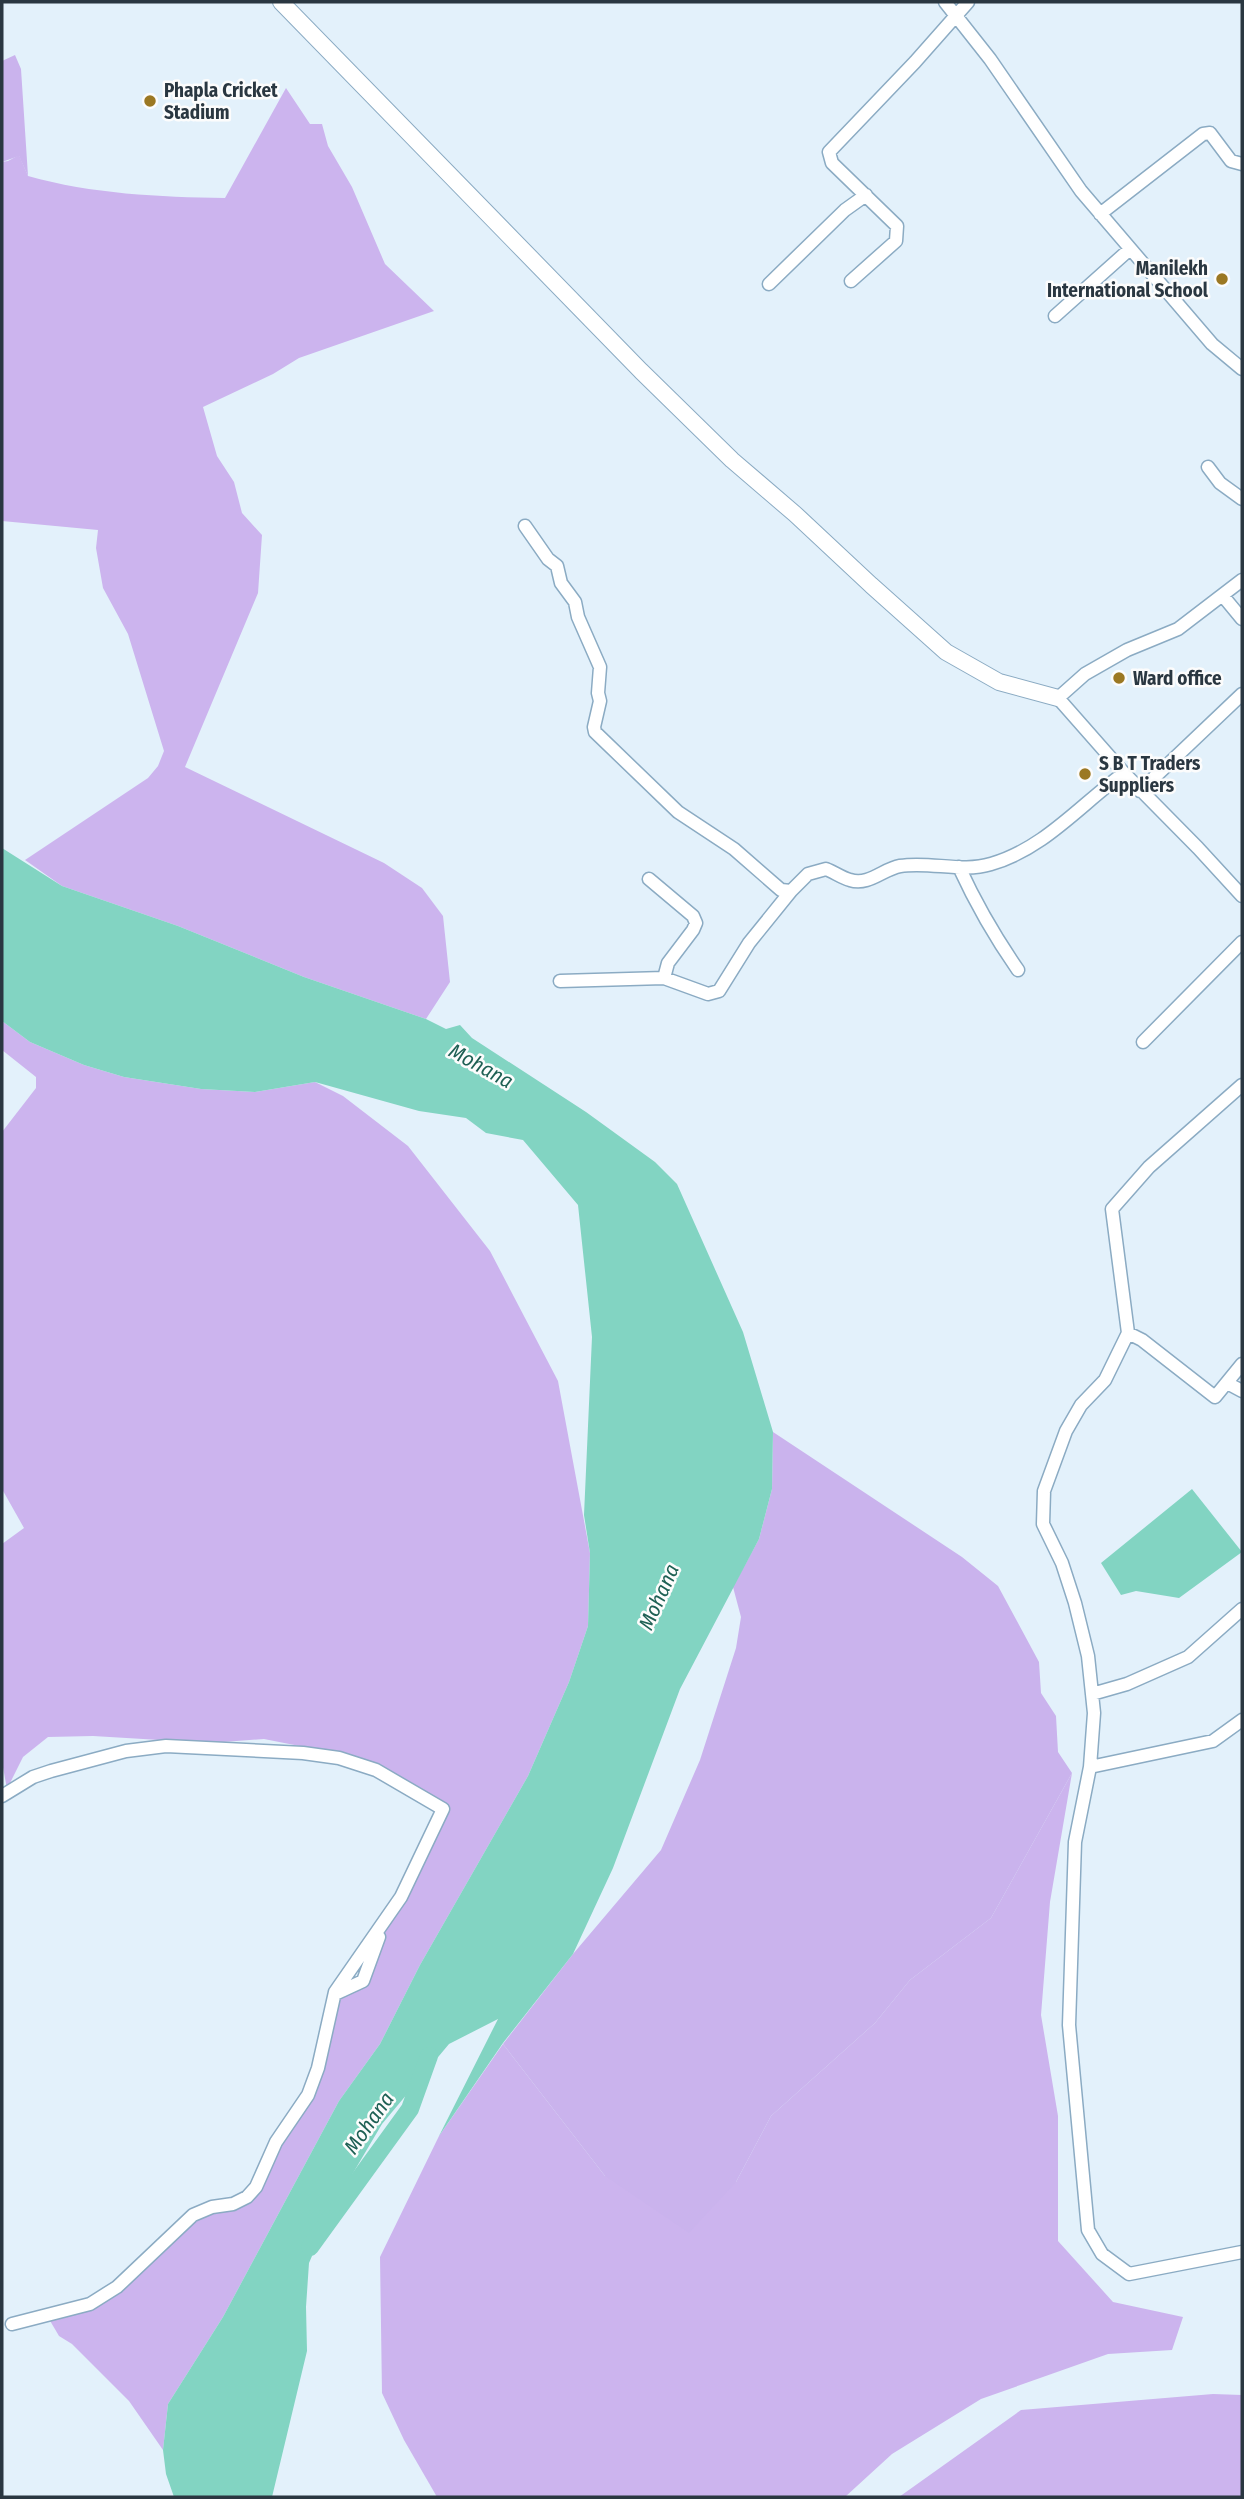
<svg xmlns="http://www.w3.org/2000/svg" width="1244" height="2499" font-family="'Fira Sans Condensed',sans-serif">
<style>
.green{fill:#ccb4ee}
.forest{fill:#cab3ed}
.water{fill:#82d4c2}
.lines{fill:none;stroke-linecap:round;stroke-linejoin:round}
.river{stroke:#82d4c2;stroke-width:18}
.street-casing{stroke:#8babc3;stroke-width:15}
.secondary-casing{stroke:#8babc3;stroke-width:18}
.street{stroke:#fff;stroke-width:12}
.secondary{stroke:#fff;stroke-width:16}
.poi-dot{fill:#9b7823;stroke:#fcfcfc;stroke-width:2.5}
.labels{text-anchor:middle;stroke-width:5;stroke-linejoin:round;paint-order:stroke}
.poi-label{font-size:19px;font-weight:bold;fill:#2a3741;stroke:#fcfcfc;text-anchor:start}
.water-label{font-size:21px;font-style:italic;fill:#1e6054;stroke:#fcfcfc}
</style>
<rect width="100%" height="100%" fill="#e3f1fb"/>
<path class="green" d="M286 88 310 124H322L328 146 352 187 385 264 434 311 299 358 273 374 203 407 217 456 234 482 242 513 262 535 258 593 185 767 384 863 422 888 443 916 450 982 426 1019 304 977 178 926 62 886 25 860 148 778 158 766 164 751 128 634 103 588 96 548 98 530 2 521V162L8 161 19 155 28 176C92 194 159 197 225 198Z
M2 1021 30 1042 84 1065 124 1077 201 1089 255 1092 315 1082 343 1096 408 1146 490 1251 558 1381 590 1553 588 1626 569 1682 528 1776 420 1965 380 2044 339 2101 223 2317 168 2404 163 2450 129 2401 72 2344 59 2336 49 2319 97 2305 201 2214 245 2204 309 2101 323 2073 340 1997 355 1991 383 1931 445 1812 442 1801 388 1772 340 1754 264 1739 210 1743 93 1736 48 1737 23 1757 7 1789 2 1762V1544L24 1528 2 1489V1132L36 1088V1077L2 1050Z
M1072 1773 1050 1902 1041 2015 1058 2116V2241L1113 2302 1183 2317 1172 2350 1108 2354 981 2399 892 2454 845 2497H437L404 2440 382 2393 380 2257 439 2136 503 2044 605 2176 736 2182 771 2116 875 2023 910 1980 991 1918Z
M1213 2394 1242 2395V2497H899L1021 2410Z"/>
<path class="forest" d="M15 55 21 69 28 176 19 156 2 162V61Z
M773 1432 962 1557 998 1586 1039 1662 1041 1693 1056 1716 1058 1752 1072 1773 991 1918 910 1980 875 2023 771 2116 736 2182 689 2233 605 2176 503 2044 573 1954 661 1850 700 1760 736 1648 741 1617 733 1587 759 1539 772 1489Z"/>
<path class="water" d="M2 848 62 886 178 926 304 977 426 1019 446 1029 460 1025 472 1038 586 1112 655 1162 677 1184 743 1332 773 1432 772 1489 759 1539 680 1689 613 1868 573 1954 503 2043 439 2136 498 2019 449 2044 382 2124 333 2207 309 2263 306 2307 307 2351 272 2497H174L166 2474 163 2450 168 2404 223 2317 339 2101 380 2044 420 1965 528 1776 569 1682 588 1626 590 1553 584 1515 592 1337 578 1205 523 1140 486 1133 466 1118 419 1111 315 1082 255 1092 201 1089 124 1077 84 1065 30 1042 2 1021Z
M1192 1489 1242 1552 1179 1598 1136 1591 1121 1595 1101 1563Z"/>
<g class="lines">
<path class="river" d="M310 2247 410 2109 429 2056"/>
<g class="street-casing">
<path id="street" d="M945 2 990 59 1081 191 1212 344 1242 369
M1100 214 1203 134 1210 133 1231 161 1242 164
M851 281 896 241 897 226 832 163 829 152 915 62 968 2
M769 284 845 210 866 195
M1055 316 1130 249
M1208 467 1220 483 1242 499
M525 526 548 559 557 566 561 583 575 602 578 617 600 667 598 693 600 701 594 727 595 732 678 812 734 849 781 890 791 891
M1223 596 1242 619
M1124 773 1198 848 1242 896
M1140 791 1242 694
M959 867C976 904 995 937 1018 970
M649 879 693 916 696 923 693 930 668 963 664 978
M560 981 664 978 708 994 719 991 749 943 791 891 808 874 826 869C834 872 842 878 850 880 869 886 883 869 900 866 930 861 962 873 991 864 1044 849 1081 804 1124 773L1058 698 1085 674 1127 650 1178 629 1242 580
M1143 1042 1242 942
M1242 1085 1149 1167 1112 1209 1128 1333 1105 1380 1081 1405 1066 1431 1044 1491 1043 1524 1062 1563 1075 1603 1088 1656 1094 1713 1090 1767 1075 1842 1069 2025 1088 2230 1102 2254 1129 2274 1242 2252
M1128 1333 1142 1340 1215 1397 1242 1364
M1227 1383 1242 1391
M1092 1694 1127 1684 1188 1657 1242 1609
M1090 1767 1213 1741 1242 1720
M2 1796 33 1777 51 1771 126 1751 166 1746 303 1753 339 1758 376 1770 443 1809 401 1897 335 1992 318 2068 308 2095 276 2142 256 2187 247 2197 233 2204 212 2207 193 2215 117 2287 90 2304 12 2324
M335 1994 363 1981 379 1937"/>
</g>
<g class="secondary-casing">
<path id="secondary" d="M281 2 641 371 732 460 795 514 871 585 946 652 999 682 1058 698"/>
</g>
<use href="#street" class="street"/>
<use href="#secondary" class="secondary"/>
</g>
<g class="poi-dot">
<circle cx="150" cy="101" r="7"/>
<circle cx="1222" cy="279" r="7"/>
<circle cx="1119" cy="678" r="7"/>
<circle cx="1085" cy="774" r="7"/>
</g>
<g class="labels">
<g class="poi-label">
<text x="164" y="97">Phapla Cricket<tspan x="164" dy="22">Stadium</tspan></text>
<text x="1208" y="275" text-anchor="end">Manilekh<tspan x="1208" dy="22">International School</tspan></text>
<text x="1133" y="685">Ward office</text>
<text x="1099" y="770">S B T Traders<tspan x="1099" dy="22">Suppliers</tspan></text>
</g>
<g class="water-label">
<text transform="translate(481 1066) rotate(29)" y="7">Mohana</text>
<text transform="translate(659 1597) rotate(-66)" y="7">Mohana</text>
<text transform="translate(369 2123) rotate(-55)" y="7">Mohana</text>
</g>
</g>
<rect width="1244" height="2499" fill="none" stroke="#2a3741" stroke-width="7"/>
</svg>
